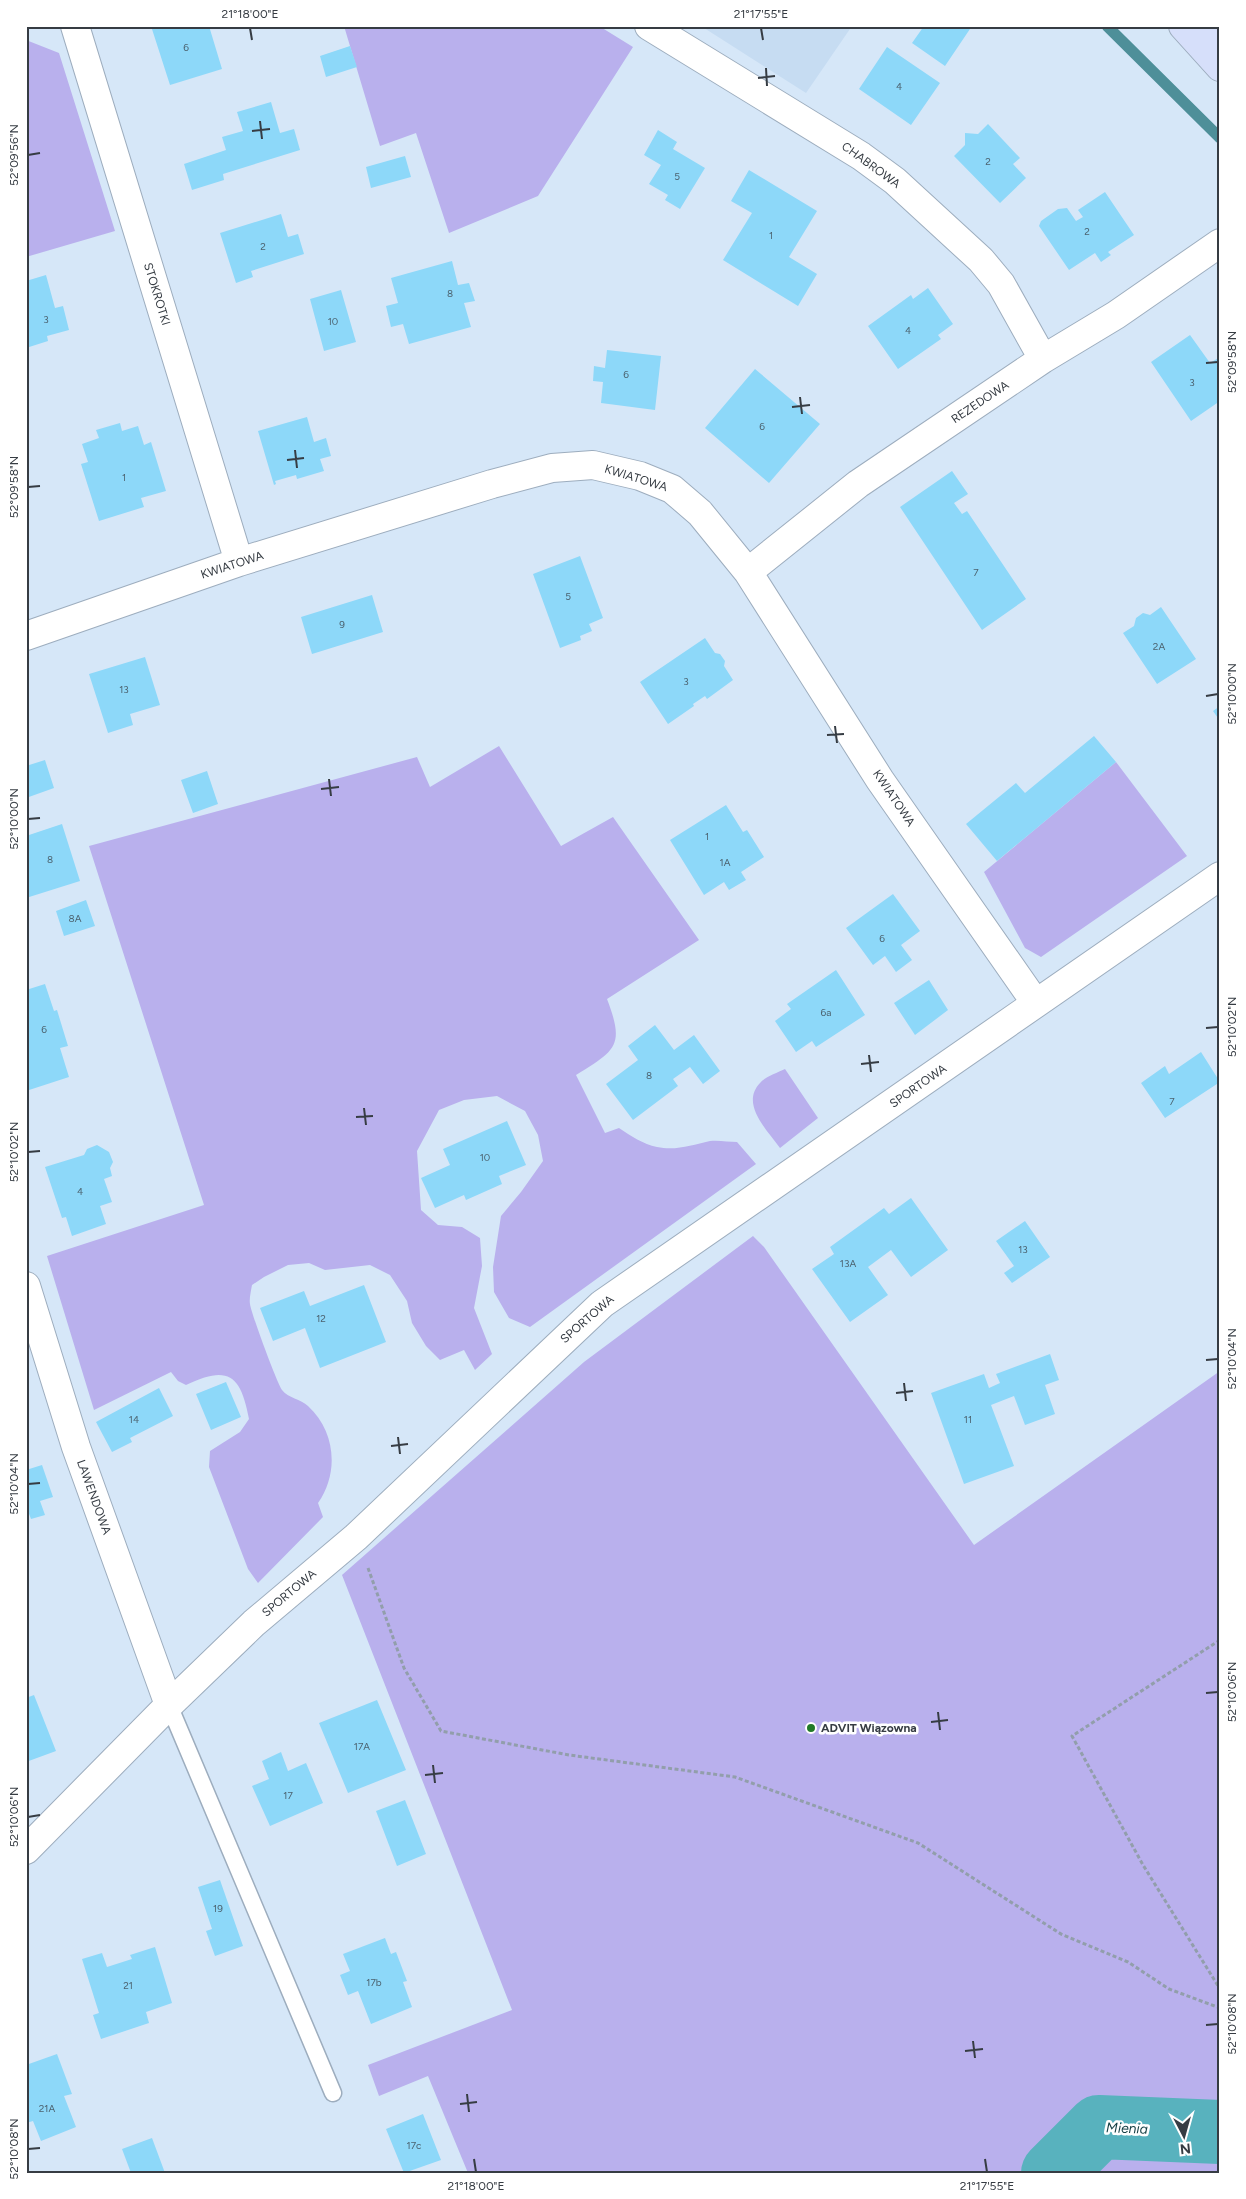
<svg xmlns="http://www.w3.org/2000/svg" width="1246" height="2199" font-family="Figtree,sans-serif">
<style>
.built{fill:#c6dcf2}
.green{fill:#b9b0ed}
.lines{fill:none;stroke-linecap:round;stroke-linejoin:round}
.stream{stroke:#4e8f99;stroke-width:11}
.river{stroke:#58b2be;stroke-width:64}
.building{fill:#8dd8f9}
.lane-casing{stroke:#9dadbe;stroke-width:19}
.street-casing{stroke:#9dadbe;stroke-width:30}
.secondary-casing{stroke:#9dadbe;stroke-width:30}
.path{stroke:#929eab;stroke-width:3;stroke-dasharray:4 2.5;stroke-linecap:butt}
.lane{stroke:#fff;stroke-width:16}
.street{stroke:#fff;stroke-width:28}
.secondary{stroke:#d6dffa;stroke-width:28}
.ticks{fill:none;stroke:#363c43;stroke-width:2}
.poi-dot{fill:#217a28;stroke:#fff;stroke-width:2}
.labels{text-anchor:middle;stroke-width:5;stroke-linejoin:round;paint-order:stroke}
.number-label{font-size:10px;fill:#4c6370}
.street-label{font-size:12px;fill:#363c43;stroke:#fff}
.poi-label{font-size:12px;font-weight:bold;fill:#363c43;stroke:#fff;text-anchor:start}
.water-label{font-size:14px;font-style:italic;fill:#143f44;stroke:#fff}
.neatline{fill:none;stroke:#363c43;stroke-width:2}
.ticks-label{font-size:12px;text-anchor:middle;fill:#363c43}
</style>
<rect width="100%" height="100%" fill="#d6e7f8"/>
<path class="built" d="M701 26H852L806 93Z"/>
<path class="green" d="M344 26H599L633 47 538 196 449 233 416 133 380 146Z
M26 40 59 53 115 231 26 257Z
M499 746 561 846 613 817 699 940 607 999C625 1046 616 1050 576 1075L605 1133 619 1128C631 1136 643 1144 657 1147 676 1151 692 1145 710 1141 719 1140 729 1142 737 1142L756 1164 530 1327 509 1318 494 1292 493 1267 501 1216 521 1192 543 1161 538 1135 525 1111 497 1096 464 1100 439 1110 417 1151 421 1210 438 1225 462 1227 480 1238 482 1266 474 1308 492 1354 475 1370 464 1350 440 1360 426 1346 412 1323 407 1301 390 1275 370 1265 325 1270 309 1263 288 1265 264 1277 252 1285C251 1291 249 1299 250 1304 251 1313 277 1383 282 1390 288 1398 301 1399 308 1406 336 1432 339 1473 318 1503L323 1517 258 1583 248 1569 209 1467 210 1451 240 1432 249 1419C241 1376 229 1364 186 1385L178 1381 171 1372 94 1410 47 1256 204 1205 89 846 417 757 430 787Z
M1116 762 1187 856 1041 957 1025 948 984 872Z
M785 1069 818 1118 780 1148C767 1130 740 1104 760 1083 766 1076 777 1073 785 1069Z
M753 1236 764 1247 974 1545 1220 1371V2173H468L428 2076 379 2096 368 2065 512 2010 342 1575 584 1362Z"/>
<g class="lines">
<path class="stream" d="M1107 26 1220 138"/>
<path class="river" d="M1053 2173 1099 2127 1220 2132"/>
</g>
<path class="building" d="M151 26H209L222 69 170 85Z
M924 26H972L945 66 912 43Z
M350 46 357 67 326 77 320 56Z
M887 47 940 83 911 125 859 89Z
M271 102 280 133 294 129 300 150 223 174 224 180 192 190 184 164 226 150 222 137 243 131 237 112Z
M988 124 1020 158 1013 164 1026 178 1000 203 954 156 965 145V133L978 134Z
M658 130 677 142 673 149 705 168 680 209 665 200 668 195 649 184 661 165 644 155Z
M405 156 411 177 371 188 366 167Z
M749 170 817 211 789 257 817 274 798 306 723 260 752 213 731 201Z
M1105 192 1134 235 1108 252 1111 255 1101 262 1095 253 1069 270 1039 226 1041 221 1058 209 1067 208 1076 221 1083 217 1078 210Z
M281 214 288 237 298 234 304 254 251 271 253 277 236 283 220 233Z
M452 261 458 285 469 283 475 301 464 303 471 327 409 344 403 324 391 327 386 306 398 303 391 278Z
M46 275 55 308 63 306 69 330 47 336 48 341 26 348V281Z
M928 288 953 324 938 335 941 339 898 369 868 326 911 295 913 299Z
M341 290 356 342 324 351 310 299Z
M1190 335 1210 363 1220 357V401L1191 421 1151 362Z
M607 350 661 356 655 410 601 403 603 382 593 381 594 366 605 368Z
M755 369 820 424 769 483 705 428Z
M307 417 314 442 326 438 331 456 320 459 324 471 297 479 296 475 275 481 276 484 274 485 258 431Z
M120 423 122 431 138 426 144 445 151 442 166 491 141 498 144 507 99 521 81 464 88 462 82 444 99 438 96 430Z
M952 471 968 494 954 503 962 514 967 511 1026 599 982 630 900 507Z
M580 556 603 618 589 624 592 631 580 636 581 640 560 648 533 574Z
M372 595 383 632 312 654 301 617Z
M1161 607 1196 659 1157 684 1123 633 1134 626 1136 618 1143 613 1150 615Z
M705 638 715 653 720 654 725 661 724 666 733 680 707 699 705 696 693 704 694 706 668 724 640 682Z
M145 657 160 705 130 714 133 725 108 733 89 674Z
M1220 706V721L1213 711Z
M1094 736 1116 762 997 861 966 824 1016 783 1025 793Z
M45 760 54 788 26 798V766Z
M207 771 218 804 193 813 181 780Z
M726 805 743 832 747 830 764 857 741 872 746 880 729 890 724 882 704 895 670 840Z
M62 824 80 881 26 898V836Z
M893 894 920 931 901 945 912 960 896 972 885 956 873 965 846 928Z
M86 900 95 926 64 936 56 911Z
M836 970 865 1015 816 1047 812 1041 796 1052 775 1021 791 1009 787 1004Z
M929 980 948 1010 915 1035 894 1003Z
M45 984 54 1011 57 1010 68 1046 60 1048 69 1077 26 1091V990Z
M655 1025 674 1050 694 1035 720 1071 703 1084 690 1067 673 1079 678 1086 633 1120 606 1084 638 1060 628 1046Z
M1201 1052 1220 1082 1165 1118 1141 1083 1165 1066 1169 1074Z
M507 1121 526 1165 499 1176 502 1184 466 1200 464 1195 435 1208 421 1178 450 1165 443 1149Z
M97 1145 109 1152 113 1162 110 1168 112 1176 104 1179 112 1202 100 1206 106 1224 72 1236 66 1217 62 1218 45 1167 84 1155 87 1149Z
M911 1198 948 1250 911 1277 891 1250 868 1267 888 1295 850 1322 812 1269 834 1254 830 1247 884 1208 889 1214Z
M1025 1221 1050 1257 1012 1283 1004 1273 1014 1266 996 1241Z
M364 1285 386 1342 320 1368 305 1328 273 1341 260 1308 304 1291 310 1306Z
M1050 1354 1059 1380 1045 1385 1055 1414 1025 1425 1014 1396 991 1405 1014 1466 964 1484 931 1393 984 1374 989 1388 1000 1383 996 1374Z
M226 1382 241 1417 211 1430 196 1394Z
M159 1388 173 1416 130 1438 132 1442 112 1452 96 1422Z
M42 1465 53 1497 40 1501 45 1515 31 1519 26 1506V1470Z
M34 1695 56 1751 26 1762V1698Z
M377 1700 406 1770 348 1793 319 1723Z
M281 1752 288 1771 306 1763 323 1803 270 1826 252 1786 269 1779 262 1761Z
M405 1800 426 1854 397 1866 376 1811Z
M220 1880 243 1946 215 1956 206 1931 212 1929 198 1887Z
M385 1938 391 1954 396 1952 407 1981 403 1982 412 2007 371 2024 358 1991 348 1995 340 1975 350 1971 343 1954Z
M155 1947 172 2003 146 2012 149 2023 101 2039 93 2015 99 2013 82 1959 102 1953 107 1967 132 1959 130 1955Z
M57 2054 72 2094 64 2096 76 2127 41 2141 33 2121 26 2123V2065Z
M423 2114 441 2160 404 2173 386 2129Z
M152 2138 165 2173H131L122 2149Z"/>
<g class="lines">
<g class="lane-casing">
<path id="lane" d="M169 1705 333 2093"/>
</g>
<g class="street-casing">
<path id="street" d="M75 26 239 562
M649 26 861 156 895 181 981 260 1001 284 1043 359
M748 572 858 484 1043 359 1116 315 1220 243
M26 636 239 562 492 484 552 468 593 465 640 476 672 489 700 513 748 572 880 780 1035 1002
M26 1286 76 1447 169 1705
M26 1850 169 1705 254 1623 356 1537 602 1304 1220 876"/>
</g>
<g class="secondary-casing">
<path id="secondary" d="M1183 26 1220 67
M1197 26 1220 36"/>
</g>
<path class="path" d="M368 1568 404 1668 441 1731 569 1755 735 1777 918 1843 1061 1934 1128 1962 1169 1989 1220 2008
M1220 1640 1072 1736 1143 1865 1220 1989"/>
<use href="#lane" class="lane"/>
<use href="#street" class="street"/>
<use href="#secondary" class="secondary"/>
</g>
<path class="ticks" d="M250 28 252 40M761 28 763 40M766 68 767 86M758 78 775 76M260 121 262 139M252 131 270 129M28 155 40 153M1206 363 1218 362M800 397 802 414M792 407 810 405M295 450 297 468M287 460 304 458M28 487 40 486M1206 696 1218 694M835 726 837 743M827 735 844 734M329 779 331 796M321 789 339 787M28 819 40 818M1206 1028 1218 1027M869 1055 871 1072M861 1064 879 1062M364 1108 366 1125M356 1117 373 1116M28 1152 40 1151M1206 1360 1218 1359M904 1383 906 1401M896 1393 913 1391M398 1437 400 1454M391 1446 408 1444M28 1484 40 1483M1206 1693 1218 1692M938 1712 940 1730M931 1722 948 1720M433 1765 435 1783M425 1775 443 1773M28 1817 40 1815M1206 2025 1218 2024M973 2041 975 2058M965 2051 983 2049M467 2094 469 2112M460 2104 477 2102M28 2149 40 2148M474 2159 476 2172M985 2159 987 2172"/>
<circle class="poi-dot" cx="811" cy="1728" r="5"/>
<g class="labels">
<g class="number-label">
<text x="186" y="51">6</text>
<text x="899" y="90">4</text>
<text x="988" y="165">2</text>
<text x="677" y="180">5</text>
<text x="1087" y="235">2</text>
<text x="771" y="239">1</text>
<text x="263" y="250">2</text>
<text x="450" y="297">8</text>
<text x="46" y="323">3</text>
<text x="333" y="325">10</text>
<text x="908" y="334">4</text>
<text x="626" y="378">6</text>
<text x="1192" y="386">3</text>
<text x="762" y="430">6</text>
<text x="124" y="481">1</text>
<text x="976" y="576">7</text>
<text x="568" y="600">5</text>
<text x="342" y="628">9</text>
<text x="1159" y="650">2A</text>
<text x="686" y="685">3</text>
<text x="124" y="693">13</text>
<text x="707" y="840">1</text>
<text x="50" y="863">8</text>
<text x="725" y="866">1A</text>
<text x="75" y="922">8A</text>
<text x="882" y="942">6</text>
<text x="826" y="1016">6a</text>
<text x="44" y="1033">6</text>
<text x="649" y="1079">8</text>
<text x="1172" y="1105">7</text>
<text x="485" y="1161">10</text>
<text x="80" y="1195">4</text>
<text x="1023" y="1253">13</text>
<text x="848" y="1267">13A</text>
<text x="321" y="1322">12</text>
<text x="134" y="1423">14</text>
<text x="968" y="1423">11</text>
<text x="362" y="1750">17A</text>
<text x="288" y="1799">17</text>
<text x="218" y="1912">19</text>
<text x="374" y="1986">17b</text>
<text x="128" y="1989">21</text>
<text x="47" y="2112">21A</text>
<text x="414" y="2149">17c</text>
</g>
<g class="street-label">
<text transform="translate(871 165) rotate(36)" y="4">CHABROWA</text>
<text transform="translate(157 294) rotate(73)" y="4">STOKROTKI</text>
<text transform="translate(980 402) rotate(-34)" y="4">REZEDOWA</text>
<text transform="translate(636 478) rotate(17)" y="4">KWIATOWA</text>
<text transform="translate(232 565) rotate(-18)" y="4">KWIATOWA</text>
<text transform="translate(894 798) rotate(56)" y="4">KWIATOWA</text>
<text transform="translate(918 1086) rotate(-35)" y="4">SPORTOWA</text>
<text transform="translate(587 1319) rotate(-41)" y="4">SPORTOWA</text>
<text transform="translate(94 1497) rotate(70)" y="4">LAWENDOWA</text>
<text transform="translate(289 1593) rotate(-40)" y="4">SPORTOWA</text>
</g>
<g class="poi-label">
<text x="821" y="1732">ADVIT Wiązowna</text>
</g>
<g class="water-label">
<text transform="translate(1127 2128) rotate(2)" y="5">Mienia</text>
</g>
</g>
<rect width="1246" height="2199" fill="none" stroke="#ffffff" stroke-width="55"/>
<g transform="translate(1184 2136) rotate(174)" stroke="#ffffff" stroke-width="4" paint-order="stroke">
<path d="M0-4L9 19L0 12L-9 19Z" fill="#363c43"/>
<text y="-8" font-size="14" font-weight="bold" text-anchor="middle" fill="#363c43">N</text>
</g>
<rect x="28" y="28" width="1190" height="2144" class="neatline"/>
<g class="ticks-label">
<text x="250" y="18">21°18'00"E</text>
<text x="761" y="18">21°17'55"E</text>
<text transform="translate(14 155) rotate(-90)" y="4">52°09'56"N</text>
<text transform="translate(1232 362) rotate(-90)" y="4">52°09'58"N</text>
<text transform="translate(14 487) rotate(-90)" y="4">52°09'58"N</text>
<text transform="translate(1232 694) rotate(-90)" y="4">52°10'00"N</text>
<text transform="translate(14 819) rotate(-90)" y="4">52°10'00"N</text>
<text transform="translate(1232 1027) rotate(-90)" y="4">52°10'02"N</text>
<text transform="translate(14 1152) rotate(-90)" y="4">52°10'02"N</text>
<text transform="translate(1232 1359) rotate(-90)" y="4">52°10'04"N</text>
<text transform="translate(14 1484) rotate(-90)" y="4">52°10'04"N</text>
<text transform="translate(1232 1692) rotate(-90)" y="4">52°10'06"N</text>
<text transform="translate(14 1817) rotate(-90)" y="4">52°10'06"N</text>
<text transform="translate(1232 2024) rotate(-90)" y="4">52°10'08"N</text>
<text transform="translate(14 2149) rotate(-90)" y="4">52°10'08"N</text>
<text x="476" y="2190">21°18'00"E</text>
<text x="987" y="2190">21°17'55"E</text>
</g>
</svg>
